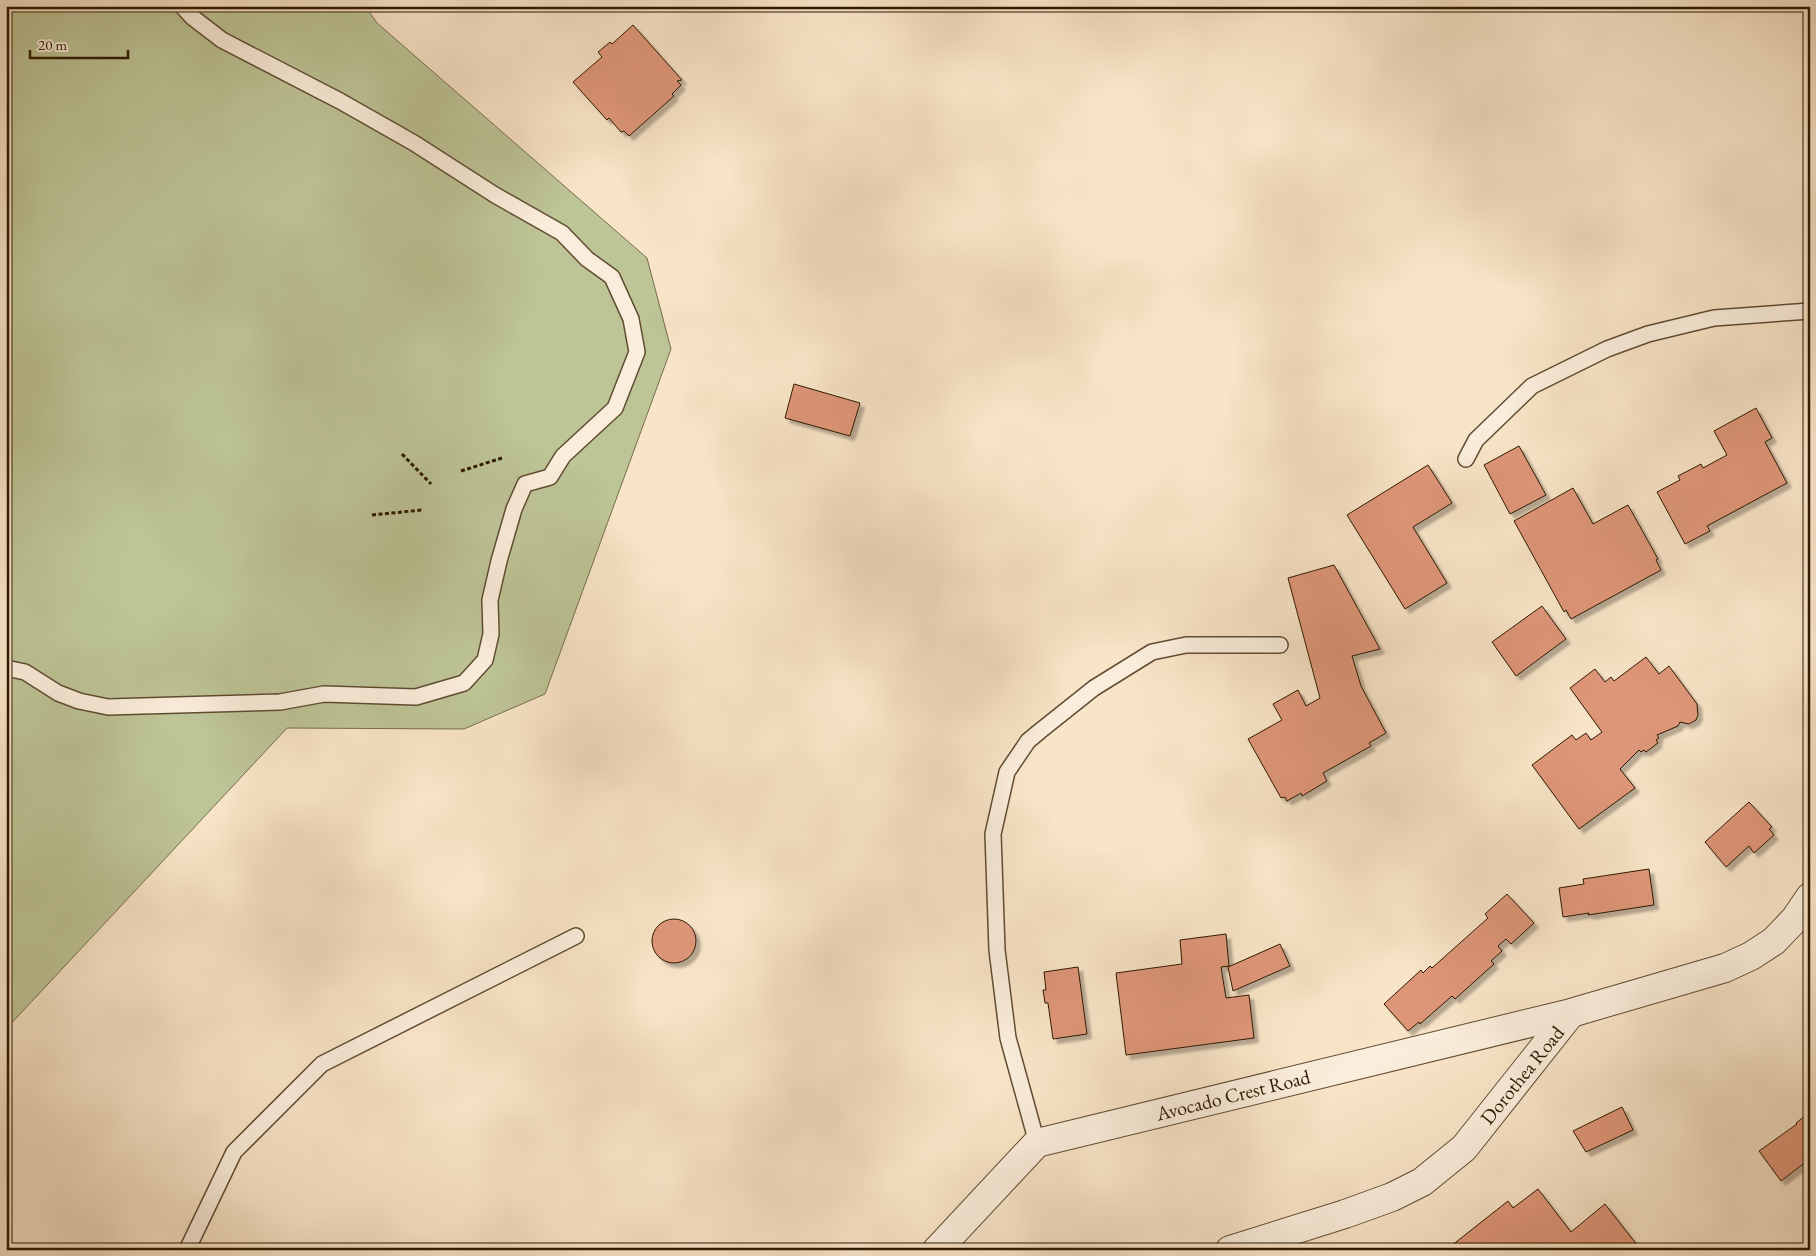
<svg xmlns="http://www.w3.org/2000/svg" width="1816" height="1256" font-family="'EB Garamond',serif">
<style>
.green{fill:#bdc496;stroke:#756e4b}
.building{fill:#de9678;stroke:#2d1900;filter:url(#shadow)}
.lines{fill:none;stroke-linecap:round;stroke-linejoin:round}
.service-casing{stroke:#604c32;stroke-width:18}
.minor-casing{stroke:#604c32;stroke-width:30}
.path{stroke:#2d1900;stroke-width:3;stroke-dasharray:4 2.5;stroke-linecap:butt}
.service{stroke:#faeddb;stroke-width:15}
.minor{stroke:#faeddb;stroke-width:28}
.labels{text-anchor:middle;stroke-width:5;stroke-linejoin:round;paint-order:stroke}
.street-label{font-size:20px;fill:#2d1900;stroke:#faeddb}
</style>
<defs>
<filter id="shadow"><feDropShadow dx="4.5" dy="4.5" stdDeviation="1" flood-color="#0004"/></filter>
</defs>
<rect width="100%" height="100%" fill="#f8e4c7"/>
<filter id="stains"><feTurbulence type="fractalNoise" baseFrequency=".004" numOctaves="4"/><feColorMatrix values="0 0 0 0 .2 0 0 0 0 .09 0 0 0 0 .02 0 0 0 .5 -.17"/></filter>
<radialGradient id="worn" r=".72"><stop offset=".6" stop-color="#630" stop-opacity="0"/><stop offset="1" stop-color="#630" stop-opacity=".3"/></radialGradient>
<path class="green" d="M6 6H365L377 23 647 258 671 349 545 694 464 729 287 728 6 1029Z"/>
<path class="building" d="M633 25 682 80 677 81 681 85 672 94 674 96 629 136 624 131 621 132 609 118 607 120 573 82 602 57 598 52 610 42 612 44Z
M794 384 860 403 850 436 785 418Z
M1756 408 1772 438 1765 442 1787 483 1707 526 1710 531 1685 544 1657 492 1680 480 1678 476 1701 464 1703 468 1727 455 1714 431Z
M1519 446 1546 495 1510 514 1484 465Z
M1428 465 1452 503 1413 527 1447 583 1405 609 1347 515Z
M1573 488 1593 524 1628 505 1658 559 1656 560 1661 570 1571 619 1566 610 1564 612 1514 521Z
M1334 565 1380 649 1352 656 1361 686 1386 733 1369 743 1371 746 1323 773 1327 781 1302 796 1301 793 1287 801 1285 797 1281 798 1248 739 1282 720 1273 704 1298 690 1306 706 1320 698 1288 578Z
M1542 606 1566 639 1516 676 1492 642Z
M1646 657 1659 674 1669 666 1697 704 1698 715 1696 720 1689 724 1680 722 1678 726 1657 735 1659 738 1656 740 1658 743 1646 752 1644 750 1641 752 1639 750 1620 769 1635 788 1579 829 1532 765 1572 735 1576 740 1586 733 1591 740 1602 732 1570 688 1595 669 1605 682 1611 677 1614 681Z
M1749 802 1772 827 1769 829 1774 835 1754 853 1749 846 1726 867 1705 842Z
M1649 869 1654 905 1588 915 1589 913 1563 917 1559 888 1584 884 1583 879Z
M1507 894 1534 923 1511 944 1506 939 1498 946 1502 951 1491 961 1494 964 1455 999 1452 996 1420 1024 1419 1022 1408 1031 1384 1004 1421 970 1423 973 1430 966 1432 968 1488 918 1485 914Z
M652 941a22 22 0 1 1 44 0a22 22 0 1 1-44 0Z
M1226 934 1229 966 1221 967 1226 998 1249 995 1254 1038 1126 1055 1116 973 1182 964 1180 940Z
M1280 944 1290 966 1233 991 1228 967Z
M1078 967 1087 1034 1053 1039 1048 1003H1045L1043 990H1046L1044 972Z
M1622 1107 1633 1130 1586 1152 1573 1131Z
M1810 1112V1164L1807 1161 1781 1181 1759 1151 1797 1124 1796 1123Z
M1538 1189 1571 1232 1605 1204 1641 1250H1454L1451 1246 1508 1201 1513 1208Z"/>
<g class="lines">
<g class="service-casing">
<path id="service" d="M1466 459 1476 440 1532 386 1607 349 1648 334 1714 318 1810 311
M6 668 25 672 58 693 79 701 108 707 280 702 324 694 416 697 464 683 485 660 491 634 490 600 499 561 514 509 525 484 550 477 563 456 615 408 637 352 631 319 612 277 587 259 562 233 495 195 414 143 340 101 222 40 192 17 182 6
M1037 1143 1008 1038 997 950 993 834 1007 772 1028 741 1040 731 1094 688 1152 652 1186 645H1280
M187 1250 234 1152 322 1064 576 936"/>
</g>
<g class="minor-casing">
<path id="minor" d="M937 1250 1037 1143 1571 1013
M1230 1250 1345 1214 1392 1197 1422 1182 1464 1148 1571 1013 1725 968 1751 956 1774 941 1795 919 1810 897"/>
</g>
<path class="path" d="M402 454 431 484
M461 471 502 458
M372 515 422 510"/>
<use href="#service" class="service"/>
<use href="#minor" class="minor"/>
</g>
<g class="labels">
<g class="street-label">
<text transform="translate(1522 1075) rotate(-51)" y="7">Dorothea Road</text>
<text transform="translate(1233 1095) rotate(-14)" y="7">Avocado Crest Road</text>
</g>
</g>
<rect width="1816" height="1256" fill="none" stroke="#f8e4c7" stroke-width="25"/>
<rect x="8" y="8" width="1801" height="1241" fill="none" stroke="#2d1900" stroke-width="2.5"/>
<rect x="12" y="12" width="1791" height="1231" fill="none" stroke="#2d1900"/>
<path d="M30 50v8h98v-8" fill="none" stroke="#2d1900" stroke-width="2.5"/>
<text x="38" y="50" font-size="15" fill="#2d1900" stroke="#faeddb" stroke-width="4" paint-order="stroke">20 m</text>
<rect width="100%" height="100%" filter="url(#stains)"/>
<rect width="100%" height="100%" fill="url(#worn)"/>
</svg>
